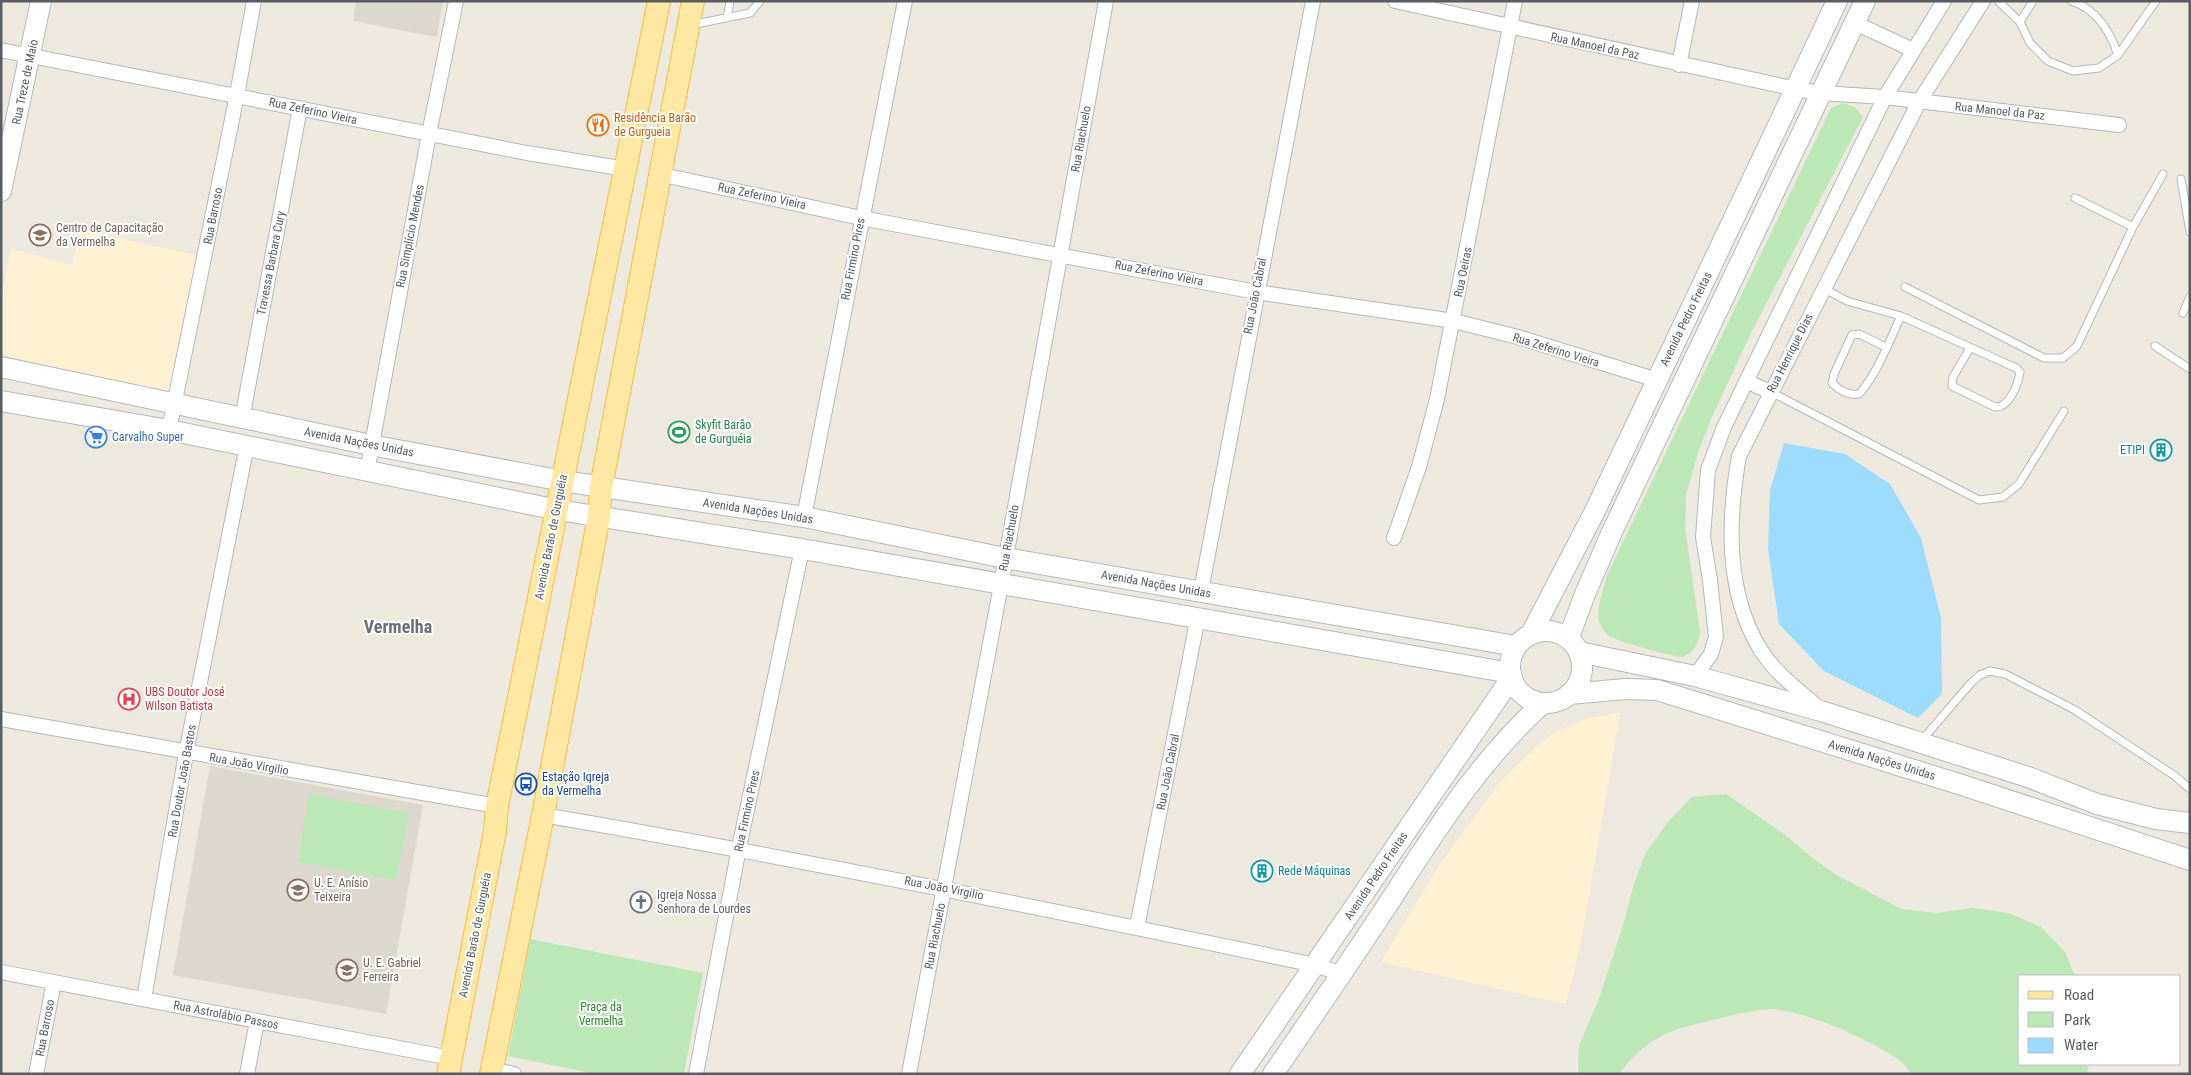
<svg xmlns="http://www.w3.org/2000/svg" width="2191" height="1075" font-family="'Roboto Condensed',sans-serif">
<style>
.commercial{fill:#fff1d2}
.education{fill:#dcd8ce}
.green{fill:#bce8b8}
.water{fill:#9ddcff}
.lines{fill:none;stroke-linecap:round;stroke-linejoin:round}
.lane-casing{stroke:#b5b9be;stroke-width:9}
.street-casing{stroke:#b5b9be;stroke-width:16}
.secondary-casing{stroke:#b5bac0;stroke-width:22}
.primary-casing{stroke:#ffbe47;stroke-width:24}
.lane{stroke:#fff;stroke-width:7}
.street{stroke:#fff;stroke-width:14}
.secondary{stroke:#fff;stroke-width:20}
.primary{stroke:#ffe9a2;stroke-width:22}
.labels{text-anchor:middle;stroke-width:4;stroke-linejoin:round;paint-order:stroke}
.street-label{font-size:12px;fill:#585d62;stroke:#fff}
.food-label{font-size:12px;fill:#c56008;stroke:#fff;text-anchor:start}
.education-label{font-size:12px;fill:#785e54;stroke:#fff;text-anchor:start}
.leisure-label{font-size:12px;fill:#27864d;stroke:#fff;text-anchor:start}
.shop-label{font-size:12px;fill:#366cbe;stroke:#fff;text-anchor:start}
.culture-label{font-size:12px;fill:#0d838f;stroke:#fff;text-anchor:end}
.health-label{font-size:12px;fill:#be3a42;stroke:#fff;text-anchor:start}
.transit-label{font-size:12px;fill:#164399;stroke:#fff;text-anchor:start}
.worship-label{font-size:12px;fill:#5b616d;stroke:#fff;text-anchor:start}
.park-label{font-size:12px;fill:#2e862c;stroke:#fff}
.district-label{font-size:18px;font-weight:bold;fill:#696f74;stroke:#fff}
</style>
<rect width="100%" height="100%" fill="#ede9df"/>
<path class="commercial" d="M80 230 196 255 172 393 1 355V299L11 249 72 265Z
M1620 713 1582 937 1566 1004 1381 962 1440 864 1502 780 1534 749 1553 733 1588 718Z"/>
<path class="education" d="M356 1H443L437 37 353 21Z
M210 766 423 805 386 1014 173 975Z"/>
<path class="green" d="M1843 103 1855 107 1863 117 1750 335 1712 417 1699 450 1686 495 1685 527 1700 632C1699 643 1693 656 1680 657 1675 657 1620 642 1613 638 1606 635 1601 628 1599 621 1596 607 1604 588 1607 575L1831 108Z
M309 794 409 813 396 880 298 862Z
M1726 794 1784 834 1810 856 1838 876 1902 909 1936 913 1972 908 2009 913 2041 927 2065 952 2075 976H2020V1064H2089L2087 1074H1911C1904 1059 1880 1048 1866 1041 1837 1026 1805 1013 1772 1009 1758 1008 1679 1027 1665 1034 1646 1043 1631 1058 1619 1074H1578L1579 1046 1600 996 1624 922 1633 887 1645 854 1667 823 1692 797Z
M530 939 703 973 684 1074H596L508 1056Z"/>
<path class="water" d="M1784 443 1845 454 1890 484 1921 538 1941 618 1942 694 1918 718 1824 671 1779 624 1768 549 1770 490Z"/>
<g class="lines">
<g class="lane-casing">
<path id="lane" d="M1998 1 2020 22 2030 43 2048 61 2073 71 2099 68 2118 55 2156 1
M2071 1C2097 9 2110 31 2118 55
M727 18 730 1
M2020 22 2033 1
M691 25 750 13 760 1
M2181 179 2190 232
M2075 198 2133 227 2163 174
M1905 287 2044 358H2063L2077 346 2133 227
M1823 288 1847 301 1901 316 2016 368 2020 372C2018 385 2009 408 1995 407L1952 386 1953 377 1970 348
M2183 313 2190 297
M2155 346 2190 369
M1886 347 1859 334 1852 335 1834 374 1832 383C1840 391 1848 396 1859 394 1878 373 1889 341 1901 316
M1771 392 1979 500 2003 497 2019 484 2064 411
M1922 740 1971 683 1980 675 1990 671 2005 674 2075 710 2175 776 2190 789"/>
</g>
<g class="street-casing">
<path id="street" d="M1395 1 1796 89 1820 93 1885 97 2119 125
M1855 23 1913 50
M1 50 527 153 626 169
M1679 65 1692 1
M659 174 861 218 1256 292 1454 321 1518 337 1657 380
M1746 381 1770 392
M242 419 300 108
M169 430 237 95 254 1
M367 472 429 134 456 1
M804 517 905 1
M1394 538 1419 467 1437 399 1515 1
M1201 591 1313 1
M1695 676 1711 654 1716 637 1710 580 1703 537 1708 470 1724 427 1885 97 1944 1
M1819 708C1798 690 1775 673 1760 649 1725 591 1728 519 1739 456L1919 102 1983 1
M1 719 497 806
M543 815C801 859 1058 911 1315 965L1342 974
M1137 927 1198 617
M1 972 451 1058
M144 999 186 753 247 445
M492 1069 514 1074
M36 1074 54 982
M247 1074 257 1021
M696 1074 739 848 802 549
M909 1074 1001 585 1106 1"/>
</g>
<g class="secondary-casing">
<path id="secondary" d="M1 191 41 1
M1 367 371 445 563 481 804 517 1005 558 1516 646
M1 401 169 430 558 510 802 549 1511 673
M1510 667a36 36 0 1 1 72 0a36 36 0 1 1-72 0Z
M1531 634 1595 511 1837 1
M1569 637 1585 594 1611 534 1865 1
M1579 652 1695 676 1821 711 2028 777 2097 804 2156 819 2190 823
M1569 694 1626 689 1657 690 1962 785 2190 860
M1240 1074 1512 677
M1273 1074C1313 1016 1352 959 1390 901 1436 830 1480 760 1543 703"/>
</g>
<g class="primary-casing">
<path id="primary" d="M448 1074 495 831 497 806 659 1
M491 1074 543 815 599 516 601 487 693 1"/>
</g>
<use href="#lane" class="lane"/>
<use href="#street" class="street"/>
<use href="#secondary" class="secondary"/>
<use href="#primary" class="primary"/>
</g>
<defs>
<g id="restaurant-ring" transform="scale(1.125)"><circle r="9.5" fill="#fff" stroke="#e8710a" stroke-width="1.5"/><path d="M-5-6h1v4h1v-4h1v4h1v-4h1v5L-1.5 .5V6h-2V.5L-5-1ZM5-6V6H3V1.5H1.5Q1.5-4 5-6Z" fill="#e8710a"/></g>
<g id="university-ring" transform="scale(1.125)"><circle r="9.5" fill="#fff" stroke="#8d6e63" stroke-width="1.5"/><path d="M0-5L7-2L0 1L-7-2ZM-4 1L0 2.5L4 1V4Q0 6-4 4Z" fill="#8d6e63"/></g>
<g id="stadium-ring" transform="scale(1.125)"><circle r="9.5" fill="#fff" stroke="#2e9e5b" stroke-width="1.5"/><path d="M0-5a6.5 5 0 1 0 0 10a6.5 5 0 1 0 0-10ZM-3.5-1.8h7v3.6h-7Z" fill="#2e9e5b"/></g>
<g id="supermarket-ring" transform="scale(1.125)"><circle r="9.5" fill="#fff" stroke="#3f7fe0" stroke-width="1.5"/><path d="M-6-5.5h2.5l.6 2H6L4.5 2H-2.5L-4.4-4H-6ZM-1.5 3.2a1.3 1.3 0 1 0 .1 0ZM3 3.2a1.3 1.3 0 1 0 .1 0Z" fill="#3f7fe0"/></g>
<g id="building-ring" transform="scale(1.125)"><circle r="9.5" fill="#fff" stroke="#0f9aa8" stroke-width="1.5"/><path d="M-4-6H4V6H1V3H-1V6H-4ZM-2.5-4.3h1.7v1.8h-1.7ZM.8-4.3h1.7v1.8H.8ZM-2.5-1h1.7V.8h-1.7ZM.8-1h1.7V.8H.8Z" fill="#0f9aa8"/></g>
<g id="hospital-ring" transform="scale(1.125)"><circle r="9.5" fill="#fff" stroke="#e0444e" stroke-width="1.5"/><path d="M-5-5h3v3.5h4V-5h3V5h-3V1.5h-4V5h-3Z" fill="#e0444e"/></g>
<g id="bus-ring" transform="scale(1.125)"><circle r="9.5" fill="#fff" stroke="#1a4fb4" stroke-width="1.5"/><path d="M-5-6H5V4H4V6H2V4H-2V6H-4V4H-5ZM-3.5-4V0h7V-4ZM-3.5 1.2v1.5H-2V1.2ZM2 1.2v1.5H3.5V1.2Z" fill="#1a4fb4"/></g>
<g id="school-ring" transform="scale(1.125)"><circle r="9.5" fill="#fff" stroke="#8d6e63" stroke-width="1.5"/><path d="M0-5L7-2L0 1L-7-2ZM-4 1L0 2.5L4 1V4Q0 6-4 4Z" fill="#8d6e63"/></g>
<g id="church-ring" transform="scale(1.125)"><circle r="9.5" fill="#fff" stroke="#6b7280" stroke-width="1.5"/><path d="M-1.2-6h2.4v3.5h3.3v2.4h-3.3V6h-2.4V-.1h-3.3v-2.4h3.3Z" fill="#6b7280"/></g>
</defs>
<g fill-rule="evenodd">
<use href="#restaurant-ring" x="598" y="125"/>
<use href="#university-ring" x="40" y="235"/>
<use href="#stadium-ring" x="679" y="432"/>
<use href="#supermarket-ring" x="96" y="437"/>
<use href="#building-ring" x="2161" y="450"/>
<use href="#hospital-ring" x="129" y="699"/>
<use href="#bus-ring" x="526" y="784"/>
<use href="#building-ring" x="1262" y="871"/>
<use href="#school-ring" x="298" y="890"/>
<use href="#church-ring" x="641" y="902"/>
<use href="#school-ring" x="347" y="970"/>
</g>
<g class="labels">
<g class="street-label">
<text transform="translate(1595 46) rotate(12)" y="4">Rua Manoel da Paz</text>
<text transform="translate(25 82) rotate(-78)" y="4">Rua Treze de Maio</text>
<text transform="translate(313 111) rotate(12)" y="4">Rua Zeferino Vieira</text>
<text transform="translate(2000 111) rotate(6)" y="4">Rua Manoel da Paz</text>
<text transform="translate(1081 139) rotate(-80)" y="4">Rua Riachuelo</text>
<text transform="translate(762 196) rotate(12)" y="4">Rua Zeferino Vieira</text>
<text transform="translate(213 216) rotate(-79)" y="4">Rua Barroso</text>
<text transform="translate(410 236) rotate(-79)" y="4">Rua Simplício Mendes</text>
<text transform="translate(853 259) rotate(-79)" y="4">Rua Firmino Pires</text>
<text transform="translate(271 263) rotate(-79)" y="4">Travessa Barbara Cury</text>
<text transform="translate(1463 272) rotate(-79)" y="4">Rua Oeiras</text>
<text transform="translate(1159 273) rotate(11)" y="4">Rua Zeferino Vieira</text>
<text transform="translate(1255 296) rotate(-79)" y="4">Rua João Cabral</text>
<text transform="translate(1686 319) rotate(-64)" y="4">Avenida Pedro Freitas</text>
<text transform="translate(1556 350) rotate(17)" y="4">Rua Zeferino Vieira</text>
<text transform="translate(1790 353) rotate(-63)" y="4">Rua Henrique Dias</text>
<text transform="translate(359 442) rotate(11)" y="4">Avenida Nações Unidas</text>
<text transform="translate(758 511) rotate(9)" y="4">Avenida Nações Unidas</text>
<text transform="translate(551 537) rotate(-79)" y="4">Avenida Barão de Gurguéia</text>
<text transform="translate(1009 538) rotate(-80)" y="4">Rua Riachuelo</text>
<text transform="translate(1156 584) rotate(10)" y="4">Avenida Nações Unidas</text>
<text transform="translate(1882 760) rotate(17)" y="4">Avenida Nações Unidas</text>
<text transform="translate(249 764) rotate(10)" y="4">Rua João Virgilio</text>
<text transform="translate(1168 772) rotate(-79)" y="4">Rua João Cabral</text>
<text transform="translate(182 781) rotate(-80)" y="4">Rua Doutor João Bastos</text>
<text transform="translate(747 811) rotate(-78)" y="4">Rua Firmino Pires</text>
<text transform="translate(1376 876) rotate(-56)" y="4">Avenida Pedro Freitas</text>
<text transform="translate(944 888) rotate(11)" y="4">Rua João Virgilio</text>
<text transform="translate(475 935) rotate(-79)" y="4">Avenida Barão de Gurguéia</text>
<text transform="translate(935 936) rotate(-79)" y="4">Rua Riachuelo</text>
<text transform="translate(226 1015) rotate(11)" y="4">Rua Astrolábio Passos</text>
<text transform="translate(45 1028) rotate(-79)" y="4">Rua Barroso</text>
</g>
<g class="food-label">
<text x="614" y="122">Residência Barão<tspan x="614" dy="14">de Gurgueia</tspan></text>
</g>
<g class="education-label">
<text x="56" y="232">Centro de Capacitação<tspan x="56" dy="14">da Vermelha</tspan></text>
<text x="314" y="887">U. E. Anísio<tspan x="314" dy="14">Teixeira</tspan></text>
<text x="363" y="967">U. E. Gabriel<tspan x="363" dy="14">Ferreira</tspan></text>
</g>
<g class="leisure-label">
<text x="695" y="429">Skyfit Barão<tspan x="695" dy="14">de Gurguéia</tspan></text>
</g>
<g class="shop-label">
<text x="112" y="441">Carvalho Super</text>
</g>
<g class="culture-label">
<text x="2145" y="454">ETIPI</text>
<text x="1278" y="875" text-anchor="start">Rede Máquinas</text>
</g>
<g class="health-label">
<text x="145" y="696">UBS Doutor José<tspan x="145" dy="14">Wilson Batista</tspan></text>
</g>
<g class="transit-label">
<text x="542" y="781">Estação Igreja<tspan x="542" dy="14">da Vermelha</tspan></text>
</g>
<g class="worship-label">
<text x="657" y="899">Igreja Nossa<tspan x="657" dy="14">Senhora de Lourdes</tspan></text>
</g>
<g class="park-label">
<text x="601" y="1011">Praça da<tspan x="601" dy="14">Vermelha</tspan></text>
</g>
<g class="district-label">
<text x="398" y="633">Vermelha</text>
</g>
</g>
<rect width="2191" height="1075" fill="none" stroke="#585d62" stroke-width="5"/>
<rect x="2018" y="975" width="162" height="90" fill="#ffffff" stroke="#bcbec0"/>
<rect x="2028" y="991" width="25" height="8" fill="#ffe9a2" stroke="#bcbec0"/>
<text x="2064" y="1000" font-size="15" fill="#585d62">Road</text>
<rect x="2028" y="1012" width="25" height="15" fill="#bce8b8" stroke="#bcbec0"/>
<text x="2064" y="1025" font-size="15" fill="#585d62">Park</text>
<rect x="2028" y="1038" width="25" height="15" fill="#9ddcff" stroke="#bcbec0"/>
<text x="2064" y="1050" font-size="15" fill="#585d62">Water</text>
</svg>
